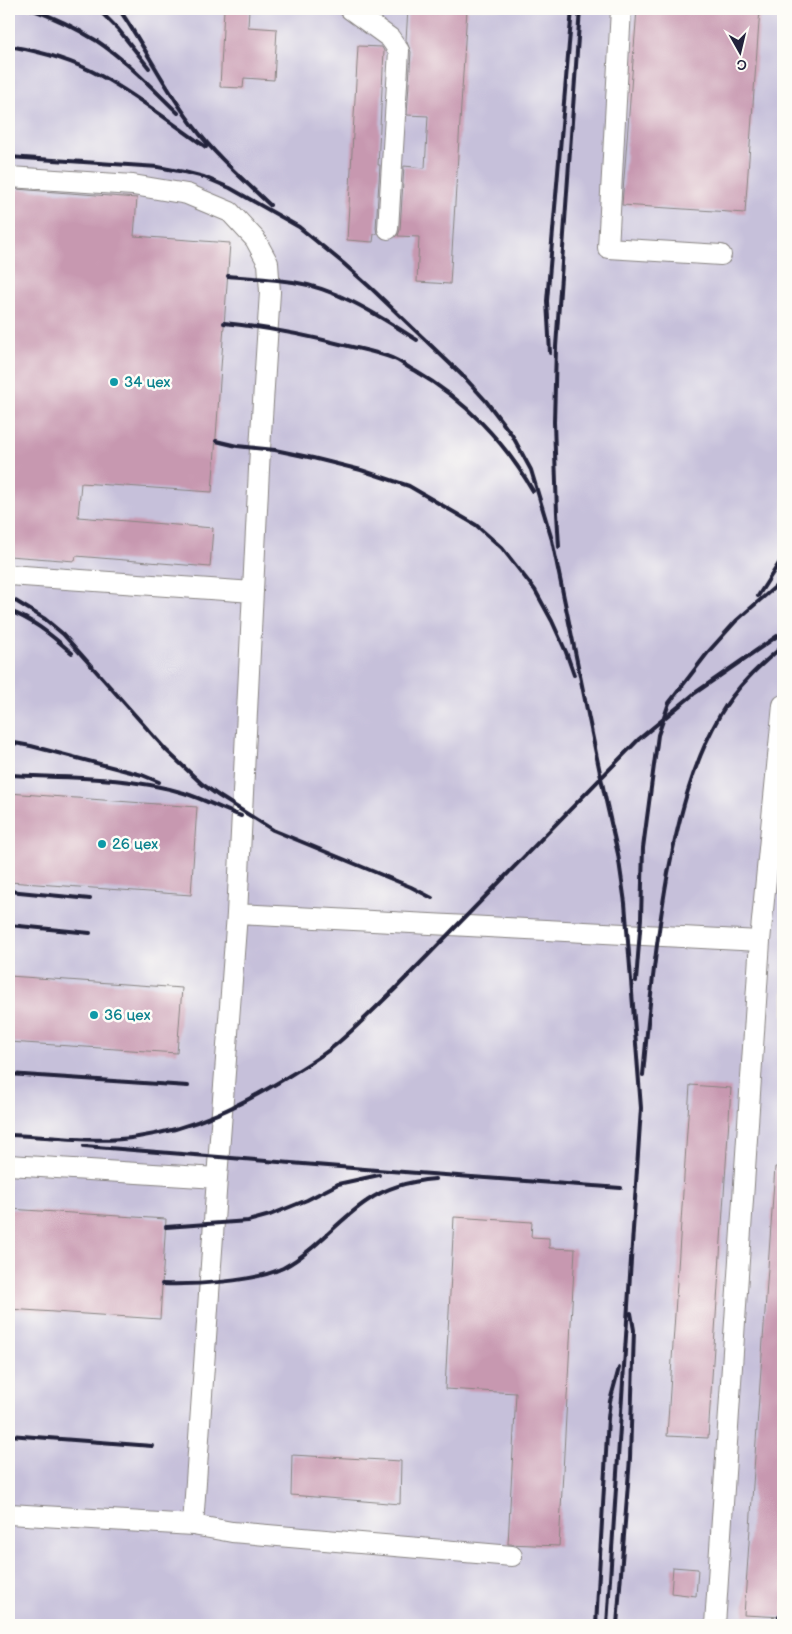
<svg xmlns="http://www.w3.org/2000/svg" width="792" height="1634" font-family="'Balsamiq Sans',sans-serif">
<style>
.industrial{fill:#c6c0da}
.building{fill:#c798b0}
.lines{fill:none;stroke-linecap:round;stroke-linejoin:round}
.minor-casing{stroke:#888482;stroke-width:22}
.minor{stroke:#fff;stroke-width:20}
.rail{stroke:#22223b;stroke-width:4}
.culture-dot{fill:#0f9aa8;stroke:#fdfcf7;stroke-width:2}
.labels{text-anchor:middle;stroke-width:5;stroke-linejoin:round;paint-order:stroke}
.culture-label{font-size:15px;fill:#0d838f;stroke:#fdfcf7;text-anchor:start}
</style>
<rect width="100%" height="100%" fill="#fdfcf7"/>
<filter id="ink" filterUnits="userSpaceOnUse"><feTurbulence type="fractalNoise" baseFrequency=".02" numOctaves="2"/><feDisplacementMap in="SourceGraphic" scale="10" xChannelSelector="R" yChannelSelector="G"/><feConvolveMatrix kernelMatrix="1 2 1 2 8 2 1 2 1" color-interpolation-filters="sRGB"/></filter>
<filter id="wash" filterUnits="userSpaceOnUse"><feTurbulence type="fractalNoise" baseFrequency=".0096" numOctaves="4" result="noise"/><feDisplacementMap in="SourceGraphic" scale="20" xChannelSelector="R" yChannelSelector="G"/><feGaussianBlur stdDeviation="1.12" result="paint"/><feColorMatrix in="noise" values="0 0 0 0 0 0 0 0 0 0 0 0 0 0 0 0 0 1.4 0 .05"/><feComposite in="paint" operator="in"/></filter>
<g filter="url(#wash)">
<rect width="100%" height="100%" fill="#eee7ca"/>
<path class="industrial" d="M9 9H783V1625H9Z"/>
<g id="blocks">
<path class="building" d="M224 9H249L248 27 277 29 274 80 244 78 243 88 220 87Z
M408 9H467L450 284 417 282 419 237 398 236 400 230 404 166 425 168 428 116 407 115 411 52 406 40Z
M637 9H760L745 213 622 205Z
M358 46 382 47 384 51 378 165H380L376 228 377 234H374L373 242 347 240Z
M15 189 137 198 134 236 230 243 212 492 81 483 78 517 213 528 210 567 76 556 75 561 9 556V223H13Z
M9 793 197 807 191 895 9 882Z
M9 976 182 988 177 1053 9 1042Z
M690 1085 731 1088 708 1438 667 1436Z
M775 1167H783V1617L744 1615Z
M9 1209 166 1219 160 1319 9 1309Z
M454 1217 532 1222 531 1237 549 1238V1248L575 1249 559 1546 508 1544 516 1393 445 1389Z
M292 1455 401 1461 400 1504 291 1495Z
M673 1567 698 1569 696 1596 671 1593Z"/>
</g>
</g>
<g filter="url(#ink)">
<use href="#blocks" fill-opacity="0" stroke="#888482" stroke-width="1"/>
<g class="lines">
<g class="minor-casing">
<path id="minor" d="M350 9 390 38 399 51 388 229
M621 9 608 248 721 255
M9 177 133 185 187 194 230 212 255 239 268 263 270 292 260 449 237 914 217 1178 193 1525 9 1514
M9 575 253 592
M237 914 760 941
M9 1165 217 1178
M193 1525 232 1532 512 1556
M715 1625 760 941 783 705"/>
</g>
<use href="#minor" class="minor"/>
<path class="rail" d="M31 9C54 17 76 28 97 41 127 61 152 88 178 113
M98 9 118 29 149 68
M119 9C146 48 166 91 195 128 215 155 245 181 270 205
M9 46C38 51 74 61 101 76 138 96 171 123 206 147
M9 157 158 167 184 172 204 177 230 188 299 227 343 263 372 289 466 379 486 401 512 435 531 470 552 540 604 792 618 854 625 903 641 1108 607 1625
M228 276C249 278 271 279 293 282 339 289 379 316 417 340
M224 323C265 327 304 335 344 345 360 349 377 352 392 358 400 361 407 367 415 371 464 399 505 442 533 491
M550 353 547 301 572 9
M216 441 237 446 275 450 313 458 361 470 409 486 476 525 502 548 535 590 552 621 566 652 574 675
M559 547 557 513 554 422 556 347 580 9
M758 596 783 557
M9 597 45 619 63 634 166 750 202 784 219 796 273 830 411 887 432 898
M9 611C33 619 53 637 72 653
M9 742 31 746 142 775 159 782
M9 775C67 778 128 776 184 793 203 799 222 809 241 816
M9 891 90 899
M9 925 90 933
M636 981 641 918 643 848 658 735 669 703 709 651 736 621 783 580
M9 1074 188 1086
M643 1075C649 1007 656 940 668 873 679 818 692 764 720 715 736 687 759 666 783 646
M9 1135C51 1136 96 1144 138 1137 193 1129 242 1105 289 1076 304 1067 319 1058 333 1047 355 1029 374 1009 394 990L639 739 695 693 783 632
M84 1146 377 1170 621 1188
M166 1227 248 1221 270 1215 307 1200 338 1184 379 1175
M162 1284C194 1285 254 1282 283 1268 315 1251 337 1221 367 1201 387 1187 411 1181 435 1179
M9 1435 152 1446
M596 1625 608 1418 610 1401 619 1368
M617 1625 630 1458 634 1330 631 1313
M779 1625V1617"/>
</g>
</g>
<g class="culture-dot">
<circle cx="114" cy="382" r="5"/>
<circle cx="102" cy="844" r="5"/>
<circle cx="94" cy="1015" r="5"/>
</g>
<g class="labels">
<g class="culture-label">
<text x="124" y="387">34 цех</text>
<text x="112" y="849">26 цех</text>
<text x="104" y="1020">36 цех</text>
</g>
</g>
<rect width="792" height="1634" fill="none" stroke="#fdfcf7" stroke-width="30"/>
<g transform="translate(740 52) rotate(172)" stroke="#fdfcf7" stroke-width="4" paint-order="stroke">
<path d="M0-4L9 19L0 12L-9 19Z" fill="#22223b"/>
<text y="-8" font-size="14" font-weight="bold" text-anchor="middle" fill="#22223b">С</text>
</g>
</svg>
